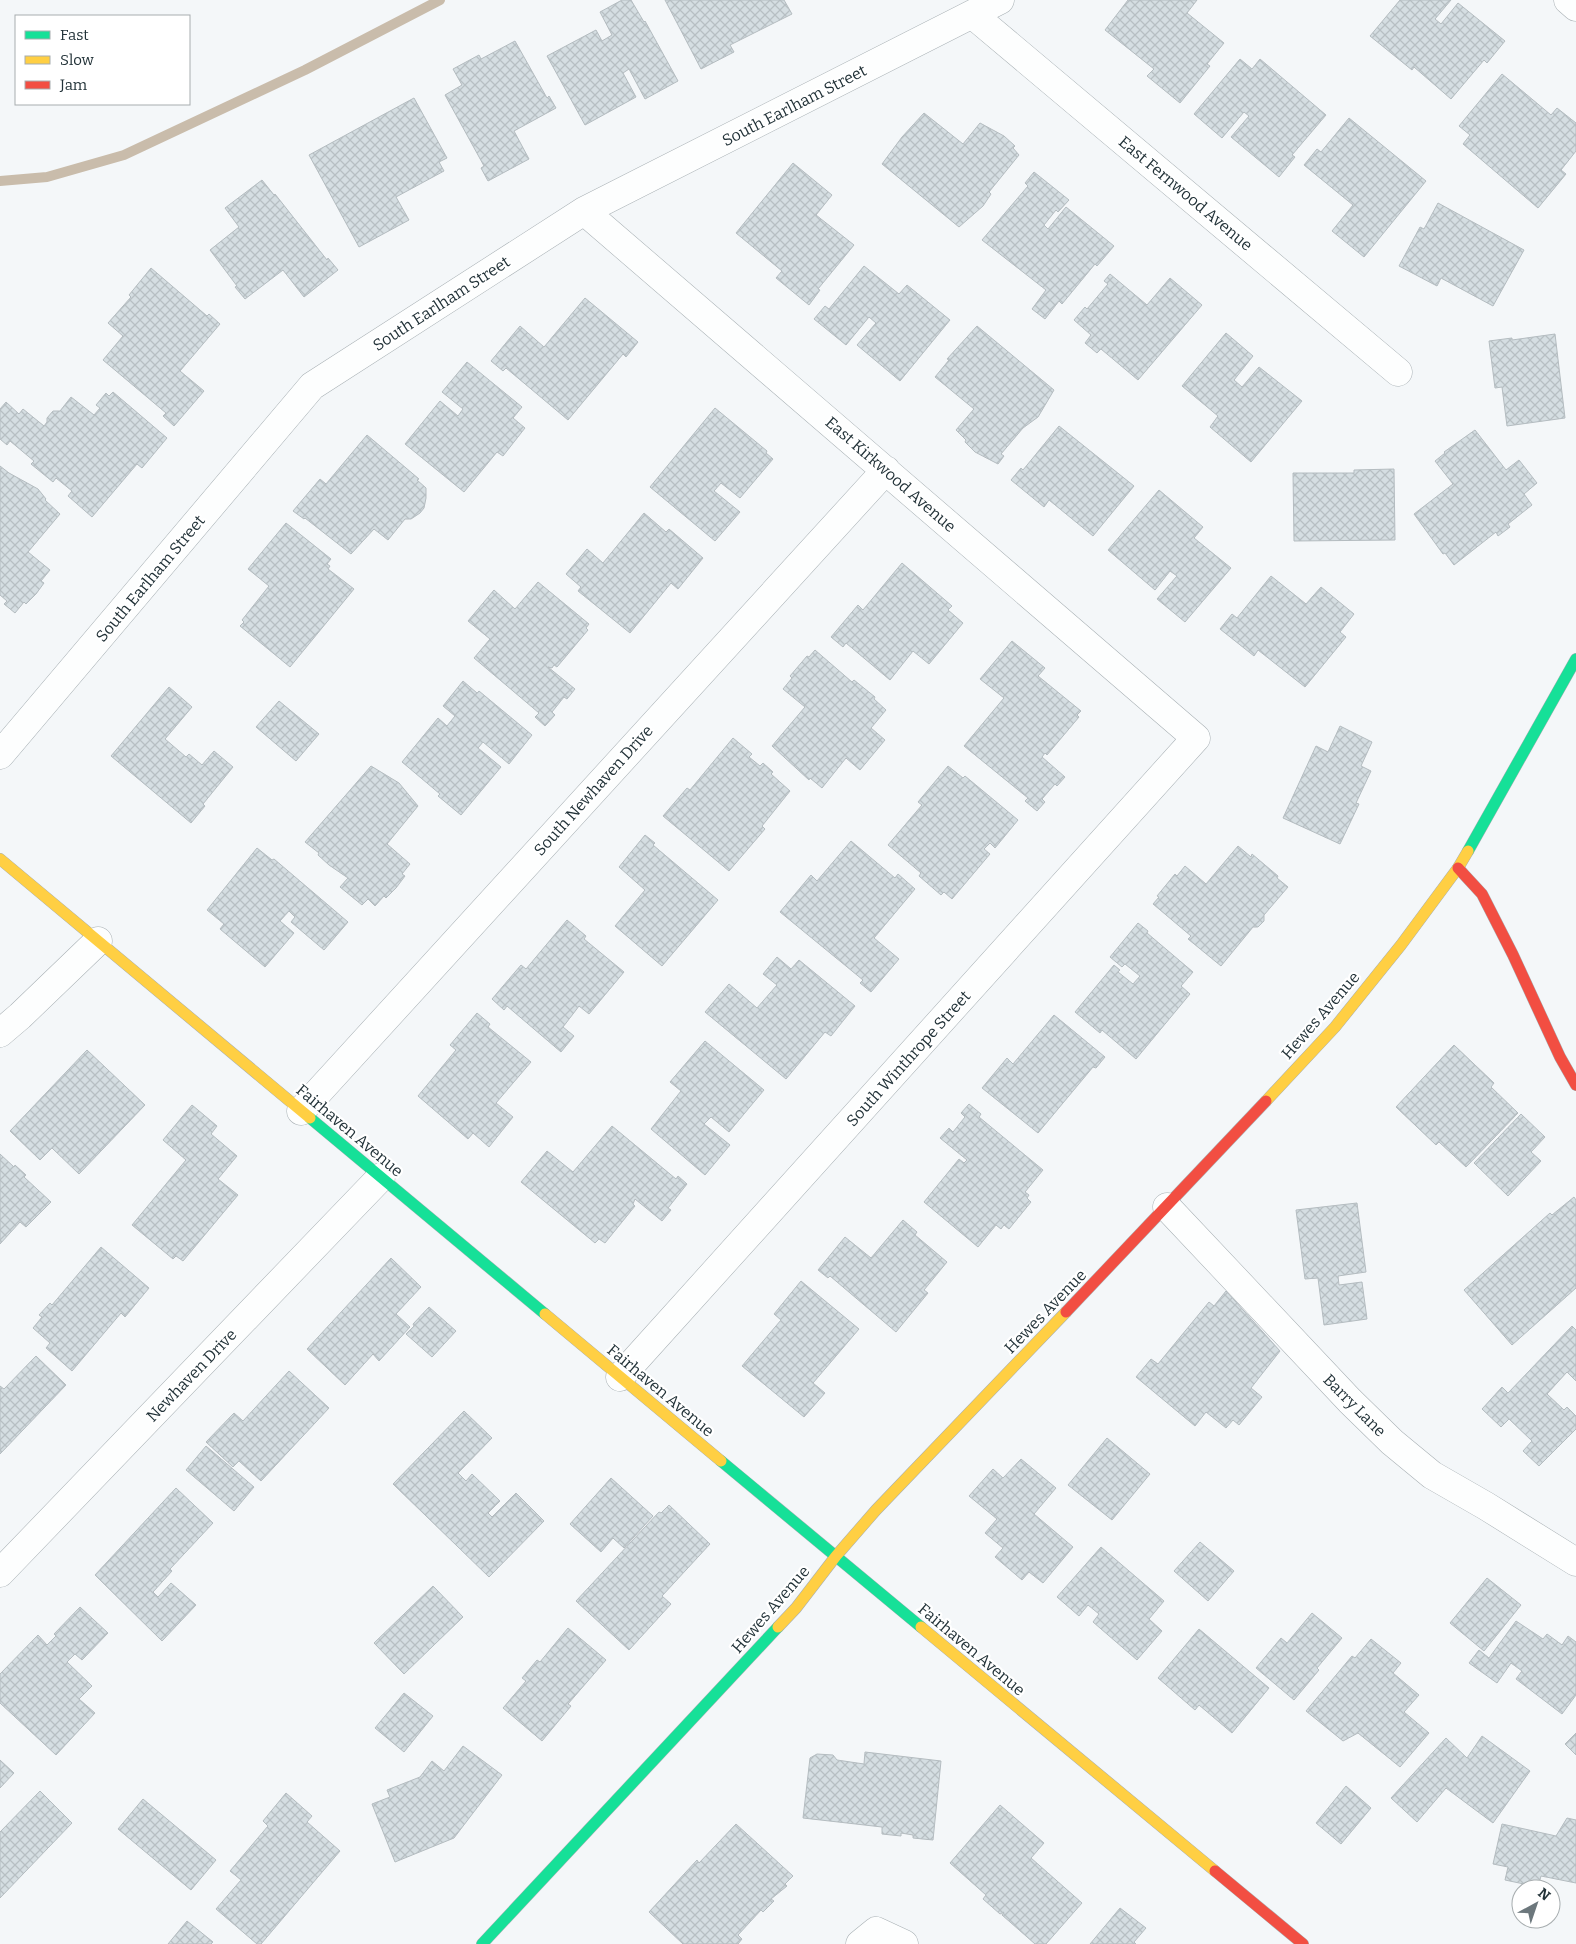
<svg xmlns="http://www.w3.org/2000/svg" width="1576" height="1944" font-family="Bitter,serif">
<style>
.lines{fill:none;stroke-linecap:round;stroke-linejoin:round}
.stream{stroke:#c9bcab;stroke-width:10}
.building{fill:url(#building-cross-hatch);stroke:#b4bcc0}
.street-casing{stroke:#a8b0b4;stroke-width:29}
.fast-casing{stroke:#a8b0b4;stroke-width:12}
.slow-casing{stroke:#a8b0b4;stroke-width:12}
.jam-casing{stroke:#a8b0b4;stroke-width:12}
.street{stroke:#fdfefe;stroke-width:28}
.fast{stroke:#16e098;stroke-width:11}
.slow{stroke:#ffcf43;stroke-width:11}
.jam{stroke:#f24e42;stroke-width:11}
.labels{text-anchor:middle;stroke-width:4.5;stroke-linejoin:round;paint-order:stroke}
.street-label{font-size:16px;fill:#223238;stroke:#fff}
</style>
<defs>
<pattern id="building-cross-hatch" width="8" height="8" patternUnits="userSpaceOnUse" patternTransform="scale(1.25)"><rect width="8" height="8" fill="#d5dee2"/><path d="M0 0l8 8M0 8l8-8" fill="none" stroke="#b7bfc3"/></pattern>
</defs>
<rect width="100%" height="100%" fill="#f4f7f9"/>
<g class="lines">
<path class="stream" d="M0 181 47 177 124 155 305 70 440 0"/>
</g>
<path class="building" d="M622 0H631L644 22 645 21 678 81 645 99 629 69 623 73 636 97 585 125 547 56 596 30 602 41 612 35 600 12Z
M665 0H784L792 14 730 45 734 52 701 69Z
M1128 0H1197L1187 13 1224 43 1207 64 1210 66 1180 103 1147 76 1154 69 1105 30Z
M1400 0H1451L1435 19 1441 24 1458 3 1505 41 1487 63 1484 60 1451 99 1414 67 1412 70 1370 36Z
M515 41 547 98 549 96 556 108 514 131 529 159 488 181 481 168 484 166 445 95 462 85 453 69 479 55 481 59Z
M1240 59 1252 69 1260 59 1326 115 1292 155 1295 157 1279 177 1231 137 1249 116 1244 112 1222 138 1194 114Z
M1502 74 1551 115 1557 108 1576 123V151L1561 170 1566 174 1538 208 1463 144 1470 135 1459 126Z
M414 98 447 158 439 162 444 171 396 197 409 220 359 247 309 155Z
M924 113 963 144 980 123 1004 136 1015 146 1013 148 1019 155 989 192 991 194 983 206 959 227 882 164 902 137Z
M1349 118 1426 181 1364 257 1332 231 1353 205 1304 165 1317 149 1321 152Z
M793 163 832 195 816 215 854 245 818 289 820 290 809 305 776 278 782 271 736 233Z
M1034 172 1069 200 1058 212 1056 210 1044 225 1048 229 1066 207 1114 246 1097 266 1095 264 1062 304 1059 301 1045 319 1032 309 1046 290 982 240 1028 186 1025 183Z
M262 180 274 195 275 194 327 260 328 258 338 270 304 297 283 270 245 299 235 287 237 286 210 250 239 227 225 208Z
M1438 203 1524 250 1493 306 1441 278 1437 286 1399 266 1420 227 1424 229Z
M864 266 899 294 907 285 950 320 900 381 857 345 876 323 869 317 846 345 814 319 825 306 829 309Z
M151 268 207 316 209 314 220 324 180 371 204 391 174 426 163 416 166 413 103 360 123 336 108 323 131 297 129 295Z
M1110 274 1147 305 1170 278 1202 305 1138 380 1101 349 1097 353 1085 343 1091 335 1074 320 1085 307 1087 309 1108 284 1104 281Z
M585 298 638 342 626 357 623 354 568 420 506 368 503 371 491 361 520 326 544 347Z
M977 326 1054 390 1038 417 1023 428 1001 454 1004 456 998 464 975 452 965 442 966 440 956 430 974 409 935 377 949 360 947 359Z
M1226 333 1253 356 1234 380 1242 387 1259 367 1302 401 1251 462 1210 427 1218 416 1182 386Z
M1555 334 1565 418 1507 426 1502 387 1495 388 1489 341 1512 338V340Z
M467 362 522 407 513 418 525 428 503 456 497 452 464 492 405 444 440 401 458 416 463 409 442 392Z
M113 392 167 438 142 468 137 464 92 517 68 496 72 491 56 478 53 482 31 464 34 461 10 441 7 445 0 439V409L6 402 19 414 23 409 44 426 47 422V418L53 411H60L71 397 94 415 100 408 96 405 106 393 109 396Z
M715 408 767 451 766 453 773 459 740 498 721 483 714 491 740 512 715 541 650 487Z
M1059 426 1134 486 1093 536 1049 500 1044 507 1011 480 1021 468 1023 470Z
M1475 430 1506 470 1519 460 1537 483 1524 494 1532 505 1508 524 1510 527 1498 536 1496 532 1454 565 1445 553 1443 554 1414 514 1453 484 1435 461 1445 453 1444 452Z
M367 435 419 479 417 480 426 488V498L424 508 420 513 411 519H405L388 540 374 529 351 554 305 518 304 519 293 511 320 479 326 484Z
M0 466 9 473 38 489 46 499 45 500 60 514 28 552 50 570 41 581 44 583 36 594 26 604 24 602 15 613 4 604 7 601 0 595Z
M1394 469 1395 540 1294 541 1293 473H1354V470Z
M1159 490 1203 527 1194 538 1231 568 1185 622 1157 599 1177 576 1170 571 1155 590 1108 550Z
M644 513 666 532 669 529 703 558 678 589 671 583 630 633 578 591 581 587 566 574 587 549 603 563Z
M286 523 331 559 327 564 330 566 328 569 354 589 290 667 240 626 244 622 242 620 269 586 248 569Z
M902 563 952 606 948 610 963 623 929 664 913 651 890 680 846 643 843 647 831 637 858 605 863 610Z
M1271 576 1306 604 1321 587 1354 614 1340 632 1346 637 1305 687 1258 650 1254 656 1220 629 1232 614 1237 618Z
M538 582 589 624 586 628 588 630 557 667 554 665 552 668 548 667 575 689 567 699 564 697 552 712 555 715 545 726 535 717 539 713 474 658 490 639 468 621 494 590 515 609Z
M1012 641 1045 668 1038 676 1081 711 1077 715 1079 717 1047 755 1045 753 1042 757 1065 777 1057 786 1055 784 1042 799 1045 802 1037 811 1025 801 1028 798 964 746 1004 698 980 679Z
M815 650 852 682 854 680 875 697 874 699 886 710 871 728 885 740 860 770 846 758 822 788 810 778 809 780 772 746 805 707 783 689 792 678 790 676 807 656 809 657Z
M463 681 477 693 479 691 532 735 509 764 483 742 478 748 501 767 461 815 438 796 440 794 402 762 438 718 447 726 455 716 443 706Z
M169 687 192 707 165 739 186 757 189 754 202 765 214 751 233 767 203 804 205 806 191 823 111 756Z
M279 701 319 734 296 761 256 727Z
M1340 726 1372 742 1361 766 1371 771 1356 803 1359 804 1340 844 1283 818 1316 746 1328 752Z
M733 738 752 754 749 757 760 766 763 763 773 772 771 774 790 791 762 826 765 829 729 871 663 816 687 788 690 790Z
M371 766 399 783 418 806 387 844 410 864 402 874 405 876 396 888 386 898 384 896 375 906 368 899 362 905 340 887 348 878 329 865 318 855 319 853 305 842Z
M948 766 963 778 965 776 1018 820 995 848 990 843 984 849 990 854 952 899 944 892 941 895 919 876 921 873 888 845 922 805 918 802Z
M645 835 655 843 653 845 718 900 662 966 615 926 645 890 619 867Z
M851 841 895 878 898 874 915 889 874 938 899 959 871 992 860 983 863 980 780 912 811 875 817 881Z
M1238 846 1251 857 1252 854 1278 876 1277 878 1288 887 1264 915V921L1258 927H1253L1221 966 1188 939 1191 936 1153 904 1159 897 1157 896 1175 874 1177 876 1185 866 1206 884Z
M257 848 272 860 274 859 348 922 324 950 291 922 295 917 289 911 280 921 294 933 265 967 220 929 224 924 207 910Z
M567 920 586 936 584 939 624 972 589 1014 579 1006 573 1014 563 1027 574 1036 561 1052 507 1006 504 1010 492 999 521 965 526 969Z
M1138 923 1148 931 1147 933 1193 972 1181 986 1190 994 1136 1059 1102 1030 1100 1033 1075 1012 1114 965 1120 970 1118 972 1133 984 1140 976 1125 964 1122 967 1110 957Z
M777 957 791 969 799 960 855 1006 831 1036 825 1032 786 1079 705 1012 729 984 757 1008 777 985 763 974Z
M477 1013 490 1024 488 1027 531 1062 496 1103 513 1117 489 1147 473 1133 468 1139 418 1096 456 1050 450 1045Z
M1054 1015 1105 1057 1096 1068 1093 1067 1038 1133 982 1088 1007 1058 1013 1064Z
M705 1041 764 1090 729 1132 711 1117 704 1124 730 1145 705 1175 651 1129 681 1091 670 1082Z
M1454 1045 1494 1083 1491 1087 1518 1113 1466 1167 1439 1142 1436 1145 1396 1107Z
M87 1050 145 1105 79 1174 52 1148 40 1160 10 1131Z
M969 1104 981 1114 979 1117 1043 1170 1025 1192 1029 1195 1027 1198 1031 1202 1009 1229 1004 1225 1001 1229 996 1225 978 1247 924 1202 959 1159 964 1163 967 1160 940 1138 949 1128 953 1132 965 1117 961 1113Z
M192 1105 217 1126 211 1134 237 1156 218 1179 238 1195 183 1261 176 1256 173 1259 132 1225 186 1160 163 1140Z
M1521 1114 1545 1137 1531 1152 1541 1161 1508 1196 1474 1163Z
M612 1126 676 1179 678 1176 687 1184 668 1208 671 1210 662 1221 635 1199 633 1204 635 1206 605 1243 599 1239 595 1243 521 1182 547 1151 573 1172Z
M0 1154 14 1167 15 1165 26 1175 24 1177 51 1202 26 1227 20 1222 0 1244Z
M1574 1197 1576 1200V1288L1512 1345 1464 1290 1550 1213 1552 1215Z
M1357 1203 1366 1272 1338 1276 1339 1285 1362 1282 1367 1319 1324 1325 1318 1278 1305 1279 1296 1210Z
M903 1220 917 1232 915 1235 947 1262 924 1290 928 1293 896 1332 830 1276 828 1278 818 1270 845 1237 871 1258Z
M101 1247 149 1288 125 1317 121 1313 72 1371 46 1348 50 1343 33 1328 42 1317 39 1315 50 1303 52 1305Z
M391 1258 421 1287 396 1314 410 1327 379 1361 373 1354 345 1385 307 1349Z
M801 1281 859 1329 813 1383 825 1393 804 1417 742 1366 781 1320 774 1314Z
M1226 1291 1280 1351 1251 1388 1262 1397 1239 1425 1233 1420 1226 1428 1206 1412 1195 1426 1136 1377 1151 1359 1158 1364 1209 1302 1214 1306Z
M429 1307 456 1331 432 1357 406 1334 414 1326 413 1324Z
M1572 1326 1576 1330V1381L1567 1372 1547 1394 1564 1410 1567 1407 1576 1416V1429L1539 1466 1523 1451 1532 1441 1509 1419 1501 1427 1482 1409 1502 1387 1508 1393Z
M36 1356 66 1385 0 1454V1386L4 1389Z
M289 1371 329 1408 261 1481 239 1461 233 1467 206 1442 234 1413 243 1421Z
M464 1411 492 1438 458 1473 466 1481 472 1474 500 1501 488 1513 492 1517 516 1493 544 1521 489 1577 393 1484Z
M1107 1438 1150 1474 1112 1520 1068 1485Z
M206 1446 254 1487 234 1511 186 1470Z
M1021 1459 1056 1488 1034 1514 1073 1547 1043 1583 1029 1572 1022 1580 995 1557 1003 1548 985 1533 997 1519 969 1496 993 1469 1003 1478Z
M611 1478 653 1516 624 1548 613 1538 601 1552 570 1524Z
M176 1488 213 1523 170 1569 172 1571 153 1592 158 1597 171 1583 196 1605 162 1641 95 1575Z
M669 1505 710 1544 662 1596 671 1604 629 1650 576 1601 659 1512 661 1513Z
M1200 1542 1234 1571 1208 1601 1174 1571Z
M1101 1547 1164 1601 1149 1619 1162 1631 1137 1660 1093 1622 1099 1614 1088 1605 1079 1616 1057 1597Z
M1487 1578 1521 1605 1484 1651 1450 1623Z
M433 1586 463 1617 404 1674 374 1643Z
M80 1607 108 1633 82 1660 75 1654 67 1662 92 1686 79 1699 95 1713 56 1755 0 1703V1674L38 1635 47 1645 56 1636 54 1634Z
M1312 1613 1342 1638 1317 1668 1319 1670 1294 1700 1256 1668 1281 1638 1287 1643Z
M1516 1621 1543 1639 1547 1634 1562 1645 1568 1636 1576 1642V1695L1562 1714 1516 1679 1522 1671 1511 1663 1497 1683 1469 1663 1479 1650 1489 1658Z
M568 1628 606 1660 568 1704 571 1706 542 1741 503 1708 526 1681 522 1678 537 1660 540 1662Z
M1199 1629 1269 1688 1232 1733 1199 1705 1195 1710 1158 1678Z
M1371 1639 1401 1663 1393 1673 1419 1695 1404 1712 1429 1733 1400 1767 1358 1733 1343 1741 1306 1711 1352 1656 1355 1658Z
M404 1693 433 1716 404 1752 375 1728Z
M1576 1733V1755L1565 1744Z
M1482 1736 1530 1771 1493 1823 1446 1788 1417 1822 1391 1798 1446 1738 1467 1758Z
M463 1746 502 1775 454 1838 395 1862 372 1804 390 1797 387 1790 420 1777 432 1761 444 1771Z
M865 1752 941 1761 933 1840 913 1838V1835L901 1833V1836L882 1834V1827L803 1818 810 1758 817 1754 833 1755 837 1760 864 1764Z
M0 1760 14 1773 0 1788Z
M1346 1786 1371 1808 1341 1844 1316 1823Z
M40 1791 72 1823 0 1898V1832Z
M286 1793 312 1816 307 1822 340 1851 261 1944H257L216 1909 241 1880 230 1871 268 1826 263 1821Z
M143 1799 216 1860 191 1890 118 1829Z
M1000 1805 1044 1843 1031 1858 1082 1903 1046 1944H1035L1002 1915 1004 1912 1000 1914 983 1899 986 1895 950 1863Z
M1567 1818 1576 1820V1883L1541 1876 1538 1887 1505 1880 1508 1867 1493 1864 1502 1824 1556 1836Z
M736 1824 793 1876 785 1884 787 1886 771 1899 774 1901 763 1912 761 1910 738 1935 742 1939 738 1944H683L649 1912 697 1860 699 1863Z
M1120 1908 1146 1928 1134 1942 1136 1944H1090Z
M187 1921 213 1942 211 1944H168Z"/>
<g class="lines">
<g class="street-casing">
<path id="street" d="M1568 0 1576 7
M973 15 1398 372
M584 211 1196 738 620 1377
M0 755 312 386 584 211 1000 0
M0 1033 20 1016 98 941
M301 1111 886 470
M1167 1207 1350 1401 1392 1442 1432 1475 1486 1506 1576 1562
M0 1573 381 1177
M860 1944 876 1931 904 1944"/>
</g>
<g class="fast-casing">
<path id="fast" d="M1468 851 1576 659
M310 1118 545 1314
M721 1461 921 1627
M482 1944 778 1627"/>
</g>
<g class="slow-casing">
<path id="slow" d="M0 859 310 1118
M1266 1101 1335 1027 1401 945 1458 868 1468 851
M545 1314 721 1461
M778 1627 796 1608 836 1556 876 1510 1066 1312
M921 1627 1215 1871"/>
</g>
<g class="jam-casing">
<path id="jam" d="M1458 868 1482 894 1513 955 1560 1057 1576 1085
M1066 1312 1266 1101
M1215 1871 1303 1944"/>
</g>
<use href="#street" class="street"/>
<use href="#fast" class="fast"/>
<use href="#slow" class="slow"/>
<use href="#jam" class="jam"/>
</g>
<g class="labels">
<g class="street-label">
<text transform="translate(794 105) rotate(-27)" y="6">South Earlham Street</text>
<text transform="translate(1186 193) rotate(40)" y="6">East Fernwood Avenue</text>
<text transform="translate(441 303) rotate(-33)" y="6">South Earlham Street</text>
<text transform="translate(891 474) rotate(41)" y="6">East Kirkwood Avenue</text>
<text transform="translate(150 578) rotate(-50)" y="6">South Earlham Street</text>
<text transform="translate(593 790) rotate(-48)" y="6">South Newhaven Drive</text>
<text transform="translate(1320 1015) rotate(-49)" y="6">Hewes Avenue</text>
<text transform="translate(908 1058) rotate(-48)" y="6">South Winthrope Street</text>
<text transform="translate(350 1130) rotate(40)" y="6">Fairhaven Avenue</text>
<text transform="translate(1045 1311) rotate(-46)" y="6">Hewes Avenue</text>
<text transform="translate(191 1375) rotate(-46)" y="6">Newhaven Drive</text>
<text transform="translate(661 1390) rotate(40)" y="6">Fairhaven Avenue</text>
<text transform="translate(1355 1405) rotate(45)" y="6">Barry Lane</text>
<text transform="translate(770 1609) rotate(-49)" y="6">Hewes Avenue</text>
<text transform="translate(972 1649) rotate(40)" y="6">Fairhaven Avenue</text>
</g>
</g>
<rect x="15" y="15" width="175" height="90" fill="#ffffff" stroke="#a7adaf"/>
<rect x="25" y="31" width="25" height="8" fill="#16e098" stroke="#a7adaf"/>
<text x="60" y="40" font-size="15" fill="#223238">Fast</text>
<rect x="25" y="56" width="25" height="8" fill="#ffcf43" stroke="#a7adaf"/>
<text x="60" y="65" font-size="15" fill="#223238">Slow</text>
<rect x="25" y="81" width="25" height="8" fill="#f24e42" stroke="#a7adaf"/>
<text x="60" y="90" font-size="15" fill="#223238">Jam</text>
<g transform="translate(1536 1904) rotate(40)"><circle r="24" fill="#ffffff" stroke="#a7adaf"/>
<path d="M0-4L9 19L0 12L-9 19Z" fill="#6c777c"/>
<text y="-8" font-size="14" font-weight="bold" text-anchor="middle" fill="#223238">N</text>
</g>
</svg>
